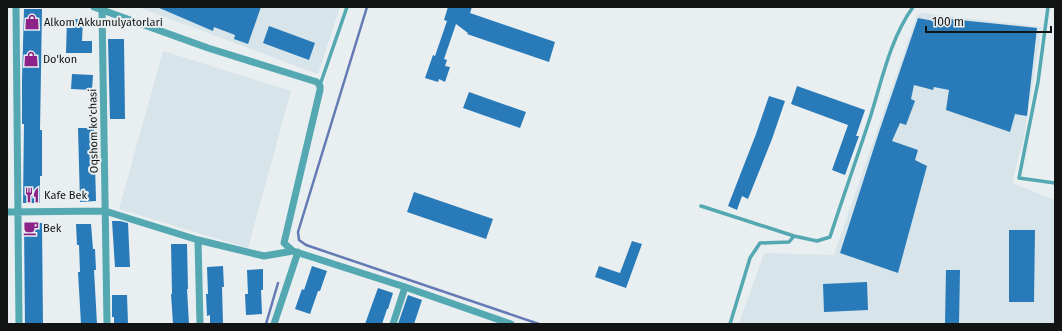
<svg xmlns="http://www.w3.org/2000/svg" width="1062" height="331" font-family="'Fira Sans',sans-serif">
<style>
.built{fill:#d7e4e9}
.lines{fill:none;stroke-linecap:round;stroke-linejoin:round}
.stream{stroke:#647ab4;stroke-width:2.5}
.building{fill:#287ab8}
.lane{stroke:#54a8b1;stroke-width:3.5}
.street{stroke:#54a8b1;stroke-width:7}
.labels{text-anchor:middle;stroke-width:4;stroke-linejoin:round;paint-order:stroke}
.poi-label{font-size:11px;fill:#121414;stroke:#e9eef0;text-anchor:start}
.street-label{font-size:11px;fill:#121414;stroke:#e9eef0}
</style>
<rect width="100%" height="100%" fill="#e9eef0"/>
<path class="built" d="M138 7H340L318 74Z
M922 13 1042 27 1024 137 1012 183 1055 200V324H739L764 253 834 255 917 15Z
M163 51 291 91 248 248 119 209Z"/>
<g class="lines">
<path class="stream" d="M367 7 298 232 299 240 306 245 539 324
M266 324 278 283"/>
</g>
<path class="building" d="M157 7H261L248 44 234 39 235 35 214 27 213 31Z
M448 7H472L470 13 555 42 549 62 467 34 468 33 456 24 444 59 447 60 445 66 450 67 445 82 439 79 438 82 425 78 433 55 435 56 447 21 444 20Z
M24 9H42L40 130H42V176H40V203H23L24 124H22V80Z
M918 18 939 22 940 18 1037 28 1027 116 1015 114 1010 132 946 110 949 90 934 87 933 90 914 85 911 99 915 101 906 125 900 123 892 141 918 150 915 160 927 166 898 273 840 253 878 135Z
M67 19H83L82 41H92V53H66Z
M269 26 315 43 309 60 263 43Z
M108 39H124L125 119H110Z
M72 74 93 75 92 90 71 89Z
M797 86 865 110 856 136H859L845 175 832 170 848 125 791 104Z
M469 92 526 112 520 128 463 108Z
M769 96 785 101 772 139 748 199 742 196 737 210 728 206 756 134Z
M78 128H94L96 201 80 202Z
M414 192 493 219 486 239 407 212Z
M112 221H120L128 223 130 267H115Z
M24 223H42L43 324H25Z
M76 224H91L93 249H95L96 270H94L97 324H81L78 272H80L79 245H77Z
M1009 230H1035L1034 302H1009Z
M632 241 642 244 626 288 595 277 599 266 620 273Z
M171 244H187L188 289H187L189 324H173L171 294H172Z
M223 266 224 287H222L223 324H210V315L207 316 206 294H208L207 267Z
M312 266 327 271 320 291H318L310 314 295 309 302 289 304 290Z
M263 269V290H261L262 314 246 315 245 294H248L247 270Z
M946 270H960L959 324H945Z
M867 282 868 310 824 312 823 284Z
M378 288 393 293 388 309H387L382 324H365Z
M112 295H127L128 324H114V317H112Z
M408 295 422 300 414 324H398Z"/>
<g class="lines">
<path class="lane" d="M1048 7 1038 82 1019 178 1055 183
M320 85 347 7
M701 206 794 236 817 241 830 237C843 197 857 158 870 118 882 80 890 39 913 7
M730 324 750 258 760 243 789 242 794 236"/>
<path class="street" d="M16 7 19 324
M94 7 208 48 317 82 320 86V90L284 243 293 251 405 287 511 324
M102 10 107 324
M7 212 105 211 198 240 264 256 293 251
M198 240 200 324
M274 324 298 252
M393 324 405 287"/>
</g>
<defs>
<g id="shop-bare" transform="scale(1.2)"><path d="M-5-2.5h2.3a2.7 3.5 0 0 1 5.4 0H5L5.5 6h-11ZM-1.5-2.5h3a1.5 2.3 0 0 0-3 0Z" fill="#8d2388" stroke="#e9eef0" stroke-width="2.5" paint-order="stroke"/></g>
<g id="restaurant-bare" transform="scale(1.2)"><path d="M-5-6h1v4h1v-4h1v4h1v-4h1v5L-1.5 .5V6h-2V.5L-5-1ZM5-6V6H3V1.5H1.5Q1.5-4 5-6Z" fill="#8d2388" stroke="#e9eef0" stroke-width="2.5" paint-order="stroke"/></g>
<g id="cafe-bare" transform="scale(1.2)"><path d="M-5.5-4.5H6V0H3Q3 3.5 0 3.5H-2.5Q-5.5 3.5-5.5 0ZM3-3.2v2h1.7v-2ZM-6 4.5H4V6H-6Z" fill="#8d2388" stroke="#e9eef0" stroke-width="2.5" paint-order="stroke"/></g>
</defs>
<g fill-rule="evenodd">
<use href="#shop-bare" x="32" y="22"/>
<use href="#shop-bare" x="31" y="59"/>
<use href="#restaurant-bare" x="32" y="195"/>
<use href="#cafe-bare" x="31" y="228"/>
</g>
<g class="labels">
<g class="poi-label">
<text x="44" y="26">Alkom Akkumulyatorlari</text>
<text x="43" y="63">Do'kon</text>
<text x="44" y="199">Kafe Bek</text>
<text x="43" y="232">Bek</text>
</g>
<g class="street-label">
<text transform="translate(93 131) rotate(-91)" y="4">Oqshom ko'chasi</text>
</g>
</g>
<rect width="1062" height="331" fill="none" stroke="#121414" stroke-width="16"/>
<path d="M926 26v6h125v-6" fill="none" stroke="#121414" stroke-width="2"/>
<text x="932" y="26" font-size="12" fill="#121414" stroke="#e9eef0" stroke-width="3" paint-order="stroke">100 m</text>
</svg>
